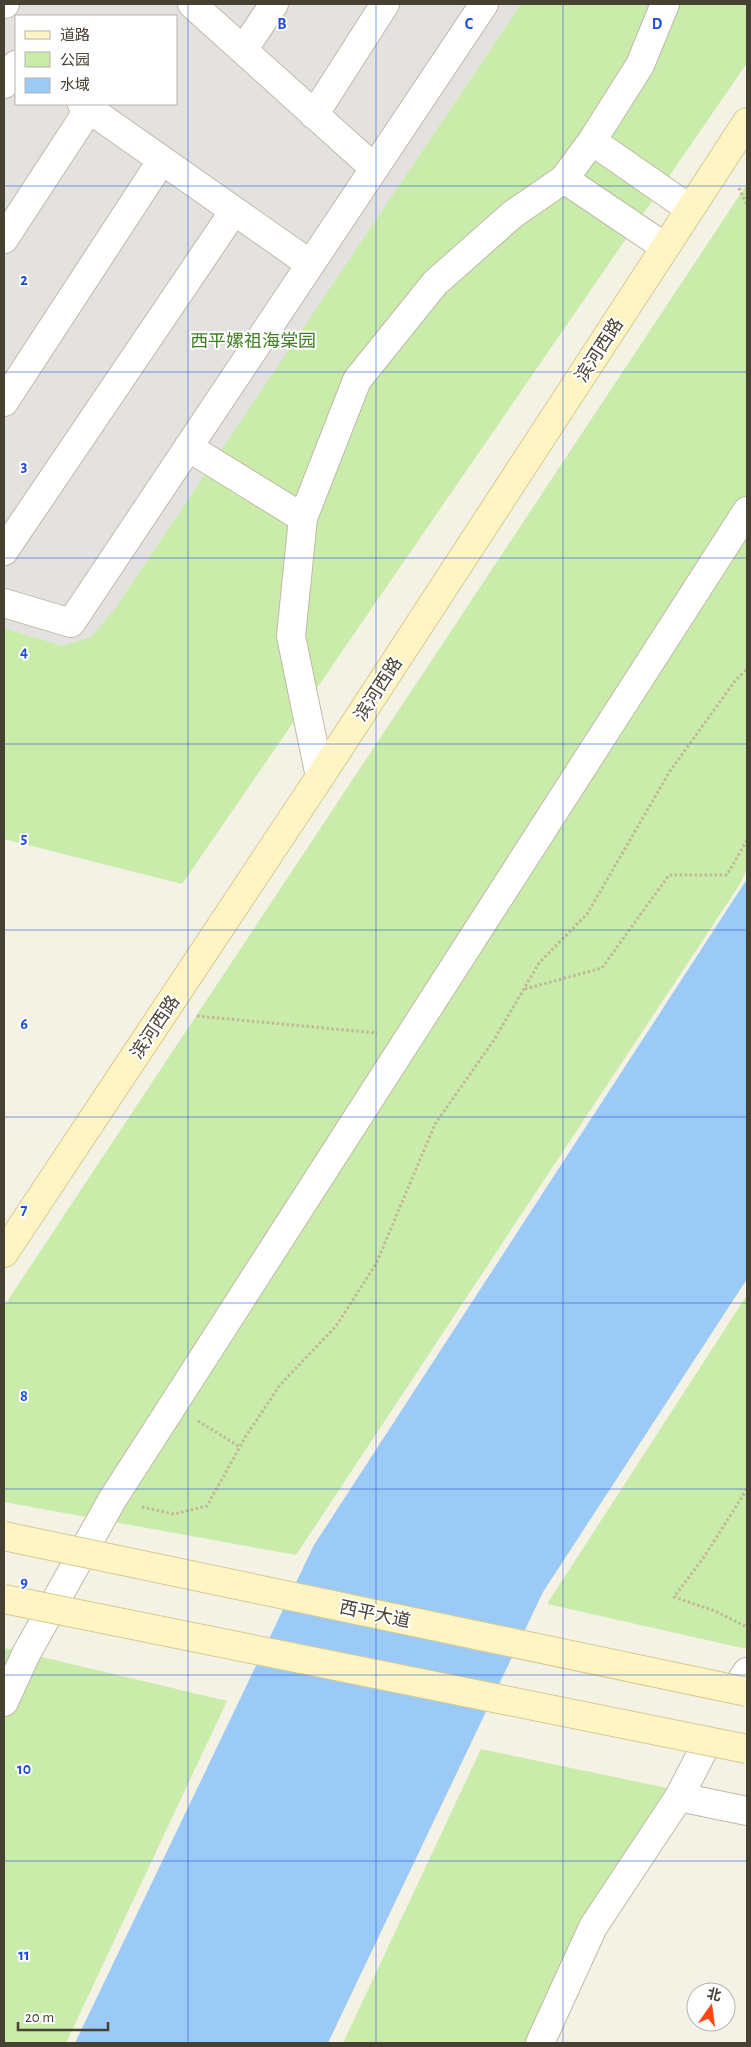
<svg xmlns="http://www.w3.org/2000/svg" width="751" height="2047" font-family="'Alegreya Sans','Noto Sans SC',sans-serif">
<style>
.green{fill:#c9ecaa;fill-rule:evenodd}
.parking{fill:#e4e2de;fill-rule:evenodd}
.water{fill:#9ccaf6}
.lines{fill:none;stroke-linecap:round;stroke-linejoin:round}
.street-casing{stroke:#c0b9a7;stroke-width:30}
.secondary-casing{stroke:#d7ca91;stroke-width:30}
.path{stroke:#c3b797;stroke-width:3;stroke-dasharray:2.5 2.5;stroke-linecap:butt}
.street{stroke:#fff;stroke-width:28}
.secondary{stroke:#fff5c4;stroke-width:28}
.secondary-bridge-casing{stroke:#d7ca91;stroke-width:30;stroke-linecap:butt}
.secondary-bridge{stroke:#fff5c4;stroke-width:28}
.grid{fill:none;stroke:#1d4ed8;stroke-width:1;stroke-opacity:0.55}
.labels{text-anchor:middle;stroke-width:4;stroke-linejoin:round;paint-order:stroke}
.park-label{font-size:18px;fill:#3e7d23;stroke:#fff}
.street-label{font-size:18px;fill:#474134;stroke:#fff}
.grid-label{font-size:16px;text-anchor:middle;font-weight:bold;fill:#1d4ed8;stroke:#fff;stroke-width:4;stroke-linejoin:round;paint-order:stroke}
</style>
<rect width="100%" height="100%" fill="#f4f1e5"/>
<path class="green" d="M4 4H747V63L182 884 4 839ZM16 16H176V104H16Z
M747 184V869L740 884 296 1555 4 1502V1306Z
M747 1295V1649L547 1604Z
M4 1648 227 1701 66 2043H4Z
M481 1749 667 1788 587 1912 528 2043H343Z"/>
<path class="parking" d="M4 4H521L114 610 91 637 62 646 4 628ZM16 16H176V104H16Z"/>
<path class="water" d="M747 879V1279L543 1592 328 2043H75L314 1545Z"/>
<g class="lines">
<g class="street-casing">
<path id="street" d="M4 4H5
M192 4 374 168
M243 50 274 4
M4 84 16 65
M82 104 310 264
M314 115 385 4
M592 141 690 209
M564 179 665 247
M4 239 89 109
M4 402 162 160
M188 447 303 518
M4 551 234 211
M4 603 71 623 484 4
M320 777 291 636 303 518 357 380 435 283 513 214 564 179 592 141 640 65 665 4
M736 1689 747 1672
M4 1702 26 1654 112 1500 747 511
M679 1797 747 1811
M540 2043 593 1927 679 1797 708 1741"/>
</g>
<g class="secondary-casing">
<path id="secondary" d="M4 1253 320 777 747 122"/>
</g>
<path class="path" d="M739 188 747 205
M525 989 602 968 669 875H727L747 840
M197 1016 377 1033
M198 1421 240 1447
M747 1489 704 1557 674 1597 715 1611 747 1627
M142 1507 174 1514 207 1506 246 1436 280 1385 336 1326 376 1264 435 1124 494 1040 539 963 587 914 670 771 735 681 747 669"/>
<use href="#street" class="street"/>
<use href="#secondary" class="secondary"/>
<g class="secondary-bridge-casing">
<path id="secondary-bridge" d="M4 1536 747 1692
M4 1599 747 1749"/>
</g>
<use href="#secondary-bridge" class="secondary-bridge"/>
</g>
<path class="grid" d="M188 4V2043M376 4V2043M563 4V2043M4 186H747M4 372H747M4 558H747M4 744H747M4 930H747M4 1117H747M4 1303H747M4 1489H747M4 1675H747M4 1861H747"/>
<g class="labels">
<g class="park-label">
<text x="253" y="347">西平嫘祖海棠园</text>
</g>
<g class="street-label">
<text transform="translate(599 350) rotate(-57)" y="6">滨河西路</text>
<text transform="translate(378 689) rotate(-57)" y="6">滨河西路</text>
<text transform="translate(155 1027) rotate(-56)" y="6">滨河西路</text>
<text transform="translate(375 1614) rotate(12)" y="6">西平大道</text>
</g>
</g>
<g class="grid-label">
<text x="282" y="29">B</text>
<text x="469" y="29">C</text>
<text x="657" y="29">D</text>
<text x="24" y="285">2</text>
<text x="24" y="471">3</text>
<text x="24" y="657">4</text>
<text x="24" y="843">5</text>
<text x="24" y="1029">6</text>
<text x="24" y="1215">7</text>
<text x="24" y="1401">8</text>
<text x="24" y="1587">9</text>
<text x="24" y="1774">10</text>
<text x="24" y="1960">11</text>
</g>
<rect width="751" height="2047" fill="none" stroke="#474134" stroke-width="10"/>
<rect x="15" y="15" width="162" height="90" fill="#ffffff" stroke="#b5b3ae"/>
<rect x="25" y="31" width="25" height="8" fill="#fff5c4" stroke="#b5b3ae"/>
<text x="60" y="40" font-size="15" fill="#474134">道路</text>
<rect x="25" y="52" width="25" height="15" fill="#c9ecaa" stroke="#b5b3ae"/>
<text x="60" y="65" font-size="15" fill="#474134">公园</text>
<rect x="25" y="78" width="25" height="15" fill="#9ccaf6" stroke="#b5b3ae"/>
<text x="60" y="90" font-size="15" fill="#474134">水域</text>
<g transform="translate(711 2007) rotate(14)"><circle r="24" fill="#ffffff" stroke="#b5b3ae"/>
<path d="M0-4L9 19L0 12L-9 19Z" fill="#ff4811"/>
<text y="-8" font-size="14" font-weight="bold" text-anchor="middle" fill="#474134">北</text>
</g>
<path d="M18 2022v8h90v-8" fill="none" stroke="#474134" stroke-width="2.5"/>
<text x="25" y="2022" font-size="15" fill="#474134" stroke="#ffffff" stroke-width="4" paint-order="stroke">20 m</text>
</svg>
